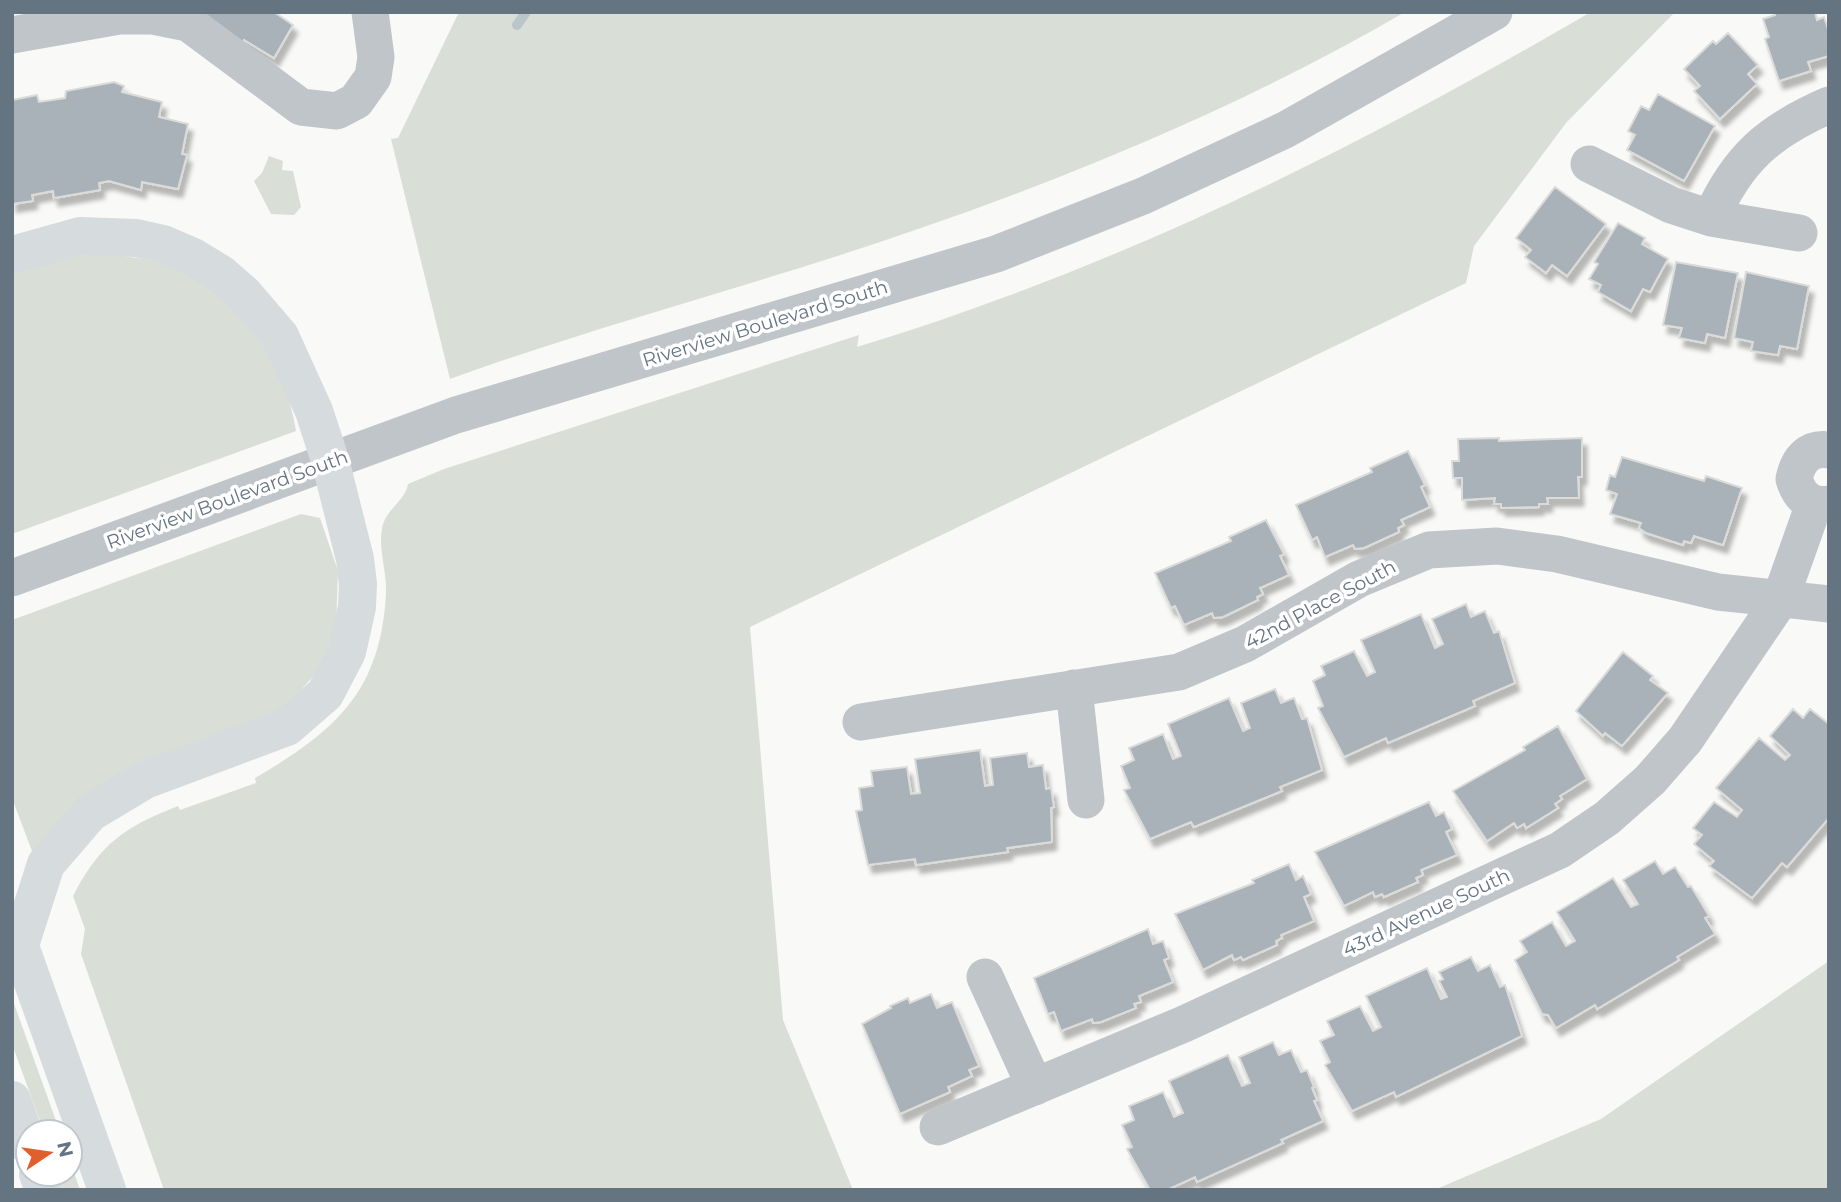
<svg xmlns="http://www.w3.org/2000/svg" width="1841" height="1202" font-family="Montserrat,sans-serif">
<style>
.green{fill:#d9ded6}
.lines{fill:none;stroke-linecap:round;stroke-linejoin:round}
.stream{stroke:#bbc6cb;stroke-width:10}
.building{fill:#a9b2b8;stroke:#dbdbd9;stroke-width:2;filter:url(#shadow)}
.minor{stroke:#c0c5c9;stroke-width:37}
.major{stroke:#d6dbde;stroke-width:38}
.labels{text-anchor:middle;stroke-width:7;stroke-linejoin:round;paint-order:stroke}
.street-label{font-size:19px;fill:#657481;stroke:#fff}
</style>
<defs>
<filter id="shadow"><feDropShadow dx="4.5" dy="8" stdDeviation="2" flood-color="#0004"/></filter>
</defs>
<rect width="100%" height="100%" fill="#f9f9f7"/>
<path class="green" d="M459 12H1405C1252 101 1086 171 918 229 764 283 604 323 450 379L391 139 398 138Z
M1591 12H1675L1566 123 1474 246 1466 283 750 627 783 1020 853 1190H164L81 954 85 929 73 896C100 844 124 827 178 806L180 810 256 783 255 778C336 731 381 691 386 593 387 572 378 548 382 529 385 509 405 502 408 484L444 469 859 335 857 347C1117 268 1356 149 1591 12Z
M269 156 283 161 282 170 293 171 301 207 294 215 271 214 254 181 262 173Z
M97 253C118 256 141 257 161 263 237 286 284 357 296 431L12 534V272L48 260Z
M301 514 320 518 338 571 336 628 320 669 291 701 267 719 35 859 12 798V620Z
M1829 961V1190H1434L1601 1119Z
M12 998 60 1132H44L12 1044Z
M70 1161 80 1190H64L59 1174H70Z"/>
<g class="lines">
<path class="stream" d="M517 25 526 12"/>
</g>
<path class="building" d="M193 12H274L293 25 274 58 244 40 243 43Z
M1774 12H1815L1817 20 1824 17 1829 32V56L1808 62 1811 71 1779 81 1765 39 1769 37 1763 19 1775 15Z
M1728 33 1758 65 1748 74 1757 84 1720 119 1694 91 1700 86 1684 69 1713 41 1716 44Z
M114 82 124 86 122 92 162 102 159 117 188 124 182 154 187 155 178 189 142 182 141 190 109 181 99 183 100 190 54 198 53 191 32 195 33 201 12 204V100L37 95 39 102 65 98 66 91Z
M1658 94 1715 126 1684 181 1627 150 1635 135 1628 131 1641 106 1649 110Z
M1555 187 1606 224 1567 276 1552 265 1546 273 1525 257 1531 250 1516 238Z
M1618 223 1645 238 1642 244 1668 259 1650 292 1643 289 1631 311 1598 292 1601 285 1589 279 1598 264 1594 262Z
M1676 262 1738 273 1725 338 1707 334 1705 343 1679 338 1682 328 1663 325Z
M1746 272 1809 286 1797 349 1780 346 1778 355 1751 351 1753 342 1734 338Z
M1499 438V441L1582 438V477H1578L1579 498H1547L1548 504H1539V507L1501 508V504H1494L1495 498 1462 500V478H1453L1452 461H1459L1458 439Z
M1408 451 1425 485 1421 487 1430 507 1401 520 1404 525 1398 528 1399 532 1364 548 1355 549 1353 545 1325 557 1317 537 1312 540 1296 505 1372 472 1370 468Z
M1622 457 1704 481 1706 476 1742 488 1723 545 1694 536 1691 543 1684 541 1683 545 1646 533 1639 528 1641 523 1610 514 1617 494 1606 490 1610 475 1615 477Z
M1266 520 1284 554 1280 556 1289 575 1260 588 1263 594 1257 597 1258 600 1223 617 1214 618 1212 613 1184 625 1175 606 1171 608 1155 573 1231 541 1229 537Z
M1466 604 1471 617 1485 611 1494 633 1499 631 1515 683 1473 701 1475 706 1388 743 1386 738 1344 757 1318 708 1323 706 1313 681 1325 675 1321 666 1354 651 1367 676 1375 672 1361 640 1421 614 1435 648 1443 644 1432 619Z
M1623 652 1653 676 1650 680 1668 693 1622 746 1605 733 1603 736 1576 711Z
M1275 689 1281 703 1294 698 1302 719 1307 718 1322 770 1280 787 1282 791 1194 827 1191 822 1150 839 1124 790 1130 788 1121 766 1134 760 1129 748 1163 734 1173 759 1181 756 1168 724 1229 698 1243 731 1250 728 1241 703Z
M1793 709 1803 718 1810 709 1829 724V818L1787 867 1782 863 1752 898 1709 866 1714 861 1694 844 1702 835 1693 828 1714 802 1737 817 1742 810 1716 788 1759 738 1785 760 1790 755 1770 736Z
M1558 726 1587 779 1560 796 1562 799 1555 804 1558 808 1526 828 1524 824 1517 828 1514 823 1487 841 1453 791 1525 750 1523 747Z
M980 750 985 786 993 785 990 758 1027 753 1029 767 1043 765 1046 789 1051 788 1054 807 1051 808 1052 842 1007 848 1008 852 916 865 915 859 868 865 856 811 862 810 859 788 873 786 871 771 907 767 911 794 920 793 915 759Z
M1429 802 1436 816 1444 812 1452 829 1446 832 1457 855 1421 870 1423 875 1416 878 1418 882 1384 897 1382 894 1375 897 1373 892 1344 906 1315 852Z
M1655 861 1663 874 1675 867 1688 887 1691 886 1709 916 1705 918 1715 934 1677 957 1679 960 1597 1009 1595 1005 1556 1028 1548 1015 1542 1014 1515 960 1527 952 1520 941 1552 922 1566 946 1575 941 1557 912 1613 878 1631 907 1638 904 1623 880Z
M1289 864 1296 880 1303 876 1311 894 1304 897 1314 921 1281 935 1282 938 1276 941 1277 945 1243 960 1241 957 1234 960 1232 955 1203 970 1175 914 1254 883 1252 880Z
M1148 929 1153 944 1163 941 1169 958 1164 960 1173 982 1139 996 1141 1002 1134 1004 1136 1008 1101 1022 1093 1023 1092 1019 1061 1031 1054 1012 1048 1014 1034 978Z
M1471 957 1478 971 1490 965 1500 987 1505 985 1522 1036 1396 1097 1394 1092 1352 1111 1325 1065 1330 1062 1320 1041 1334 1035 1327 1021 1360 1006 1373 1031 1381 1027 1366 996 1427 968 1441 999 1447 997 1439 981 1443 979 1439 972Z
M931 994 937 1008 952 1002 979 1066 969 1070 972 1076 948 1087 950 1092 900 1114 862 1024 891 1008 890 1006 908 998 910 1003Z
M1273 1042 1279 1055 1291 1050 1301 1072 1307 1070 1314 1087 1312 1088 1317 1100 1314 1101 1323 1121 1281 1140 1283 1143 1197 1182 1195 1177 1167 1190H1150L1127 1149 1132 1147 1122 1125 1134 1120 1129 1106 1163 1092 1174 1117 1183 1113 1169 1081 1228 1055 1242 1086 1250 1083 1239 1057Z"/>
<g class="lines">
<path class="minor" d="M12 35 119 16H153L188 23 301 107 337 111 356 101 373 77 376 57 370 12
M1589 164 1671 205 1711 218 1799 233
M1711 218C1738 158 1769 131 1829 105
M1829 450C1808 447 1798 460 1794 479 1799 496 1810 507 1829 504
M12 578 456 415 996 254 1143 196 1285 130 1494 12
M1074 688 1086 800
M861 722 1179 672 1245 644 1359 579 1429 550 1497 546 1557 554 1718 592 1829 604
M985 977 1035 1087
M938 1127 1184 1024 1560 850 1607 818 1650 780 1685 740 1780 600 1814 504"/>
<path class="major" d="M12 255 80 236 136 238 163 244 193 257 221 274 244 294 280 336 314 411 330 460 355 559 358 584 357 607 347 652 325 694 287 727 145 780 90 813 46 864 20 945
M12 924 107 1190
M12 1100 28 1145
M38 1174 44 1190"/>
</g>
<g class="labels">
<g class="street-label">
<text transform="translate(765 323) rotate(-17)" y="7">Riverview Boulevard South</text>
<text transform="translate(227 499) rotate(-20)" y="7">Riverview Boulevard South</text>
<text transform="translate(1320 604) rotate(-28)" y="7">42nd Place South</text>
<text transform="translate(1426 912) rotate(-25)" y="7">43rd Avenue South</text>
</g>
</g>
<rect width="1841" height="1202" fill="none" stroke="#657481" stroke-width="28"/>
<g transform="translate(49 1153) rotate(77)"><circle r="33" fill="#ffffff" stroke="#c1c7cd" stroke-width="2"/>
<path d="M0-5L12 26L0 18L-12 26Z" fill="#e15f2f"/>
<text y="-10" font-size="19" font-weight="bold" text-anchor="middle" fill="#657481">N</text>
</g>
</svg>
